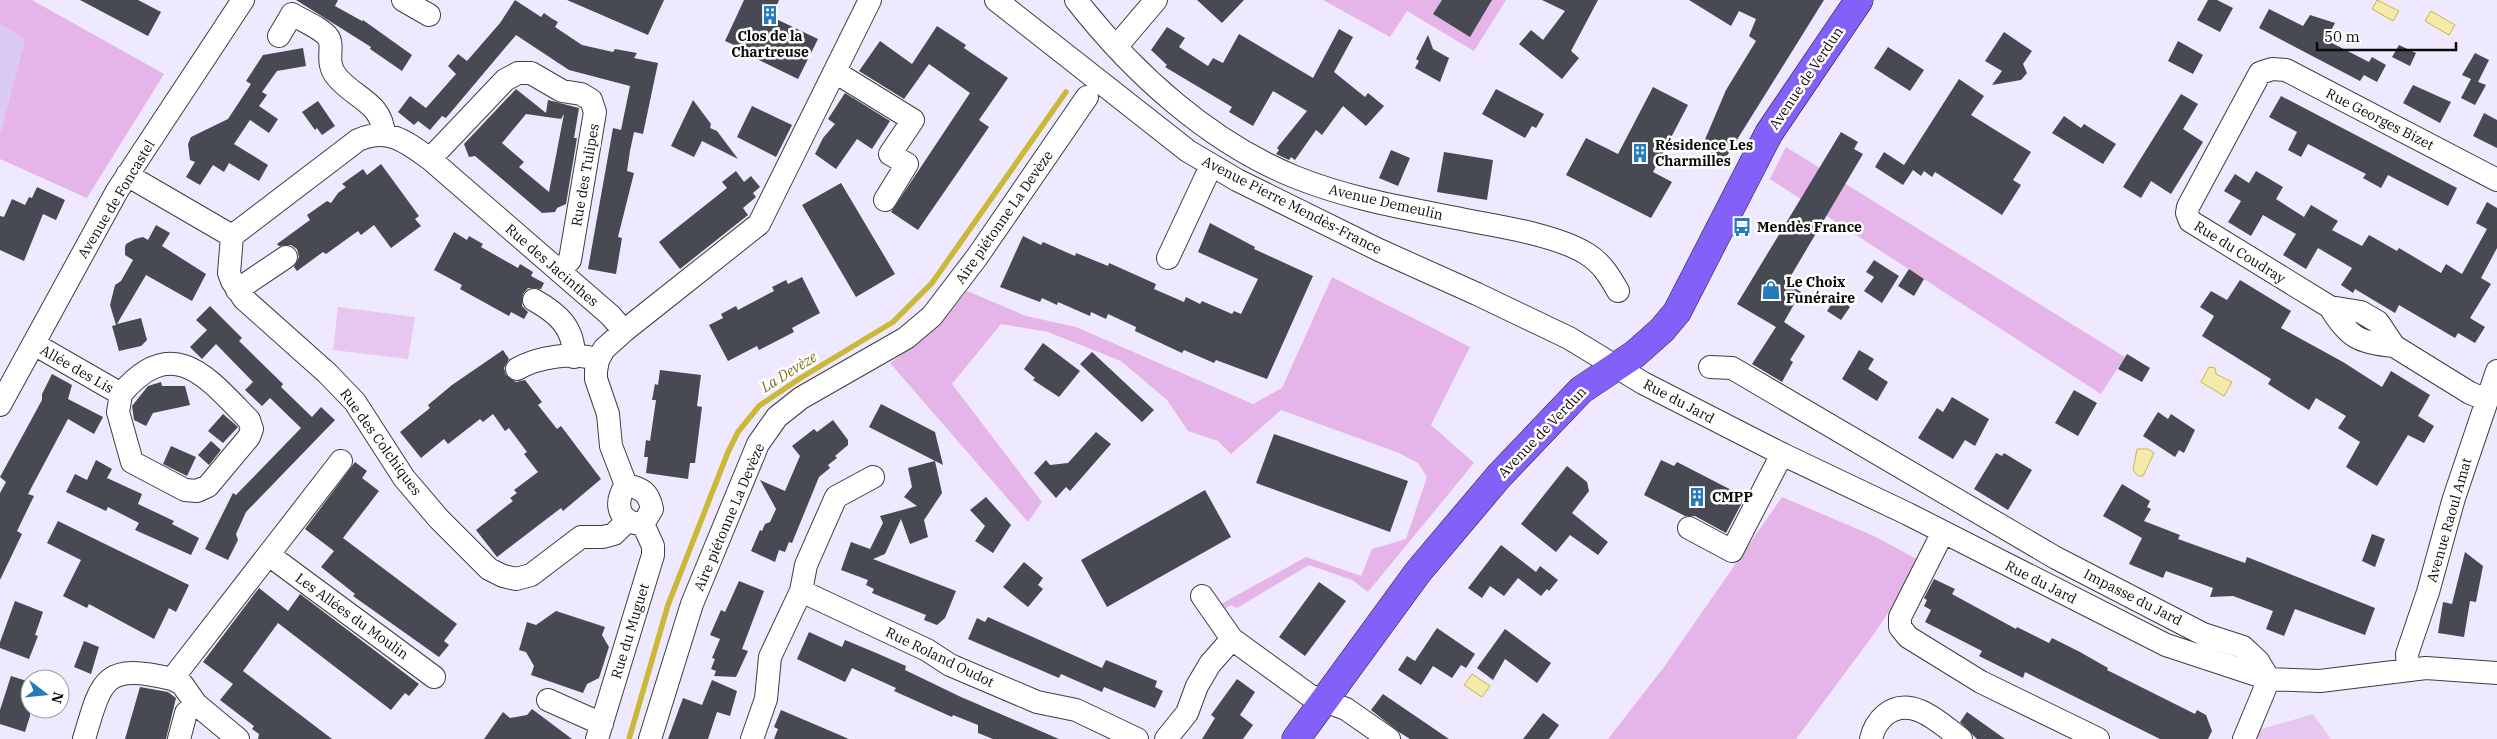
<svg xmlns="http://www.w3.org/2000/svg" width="2497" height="739" font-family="'IBM Plex Serif',serif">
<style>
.farmland{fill:#dacaf4}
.green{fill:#e5b4e8}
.pitch{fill:#e7c6ef}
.water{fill:#f5eaae;stroke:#cbb836}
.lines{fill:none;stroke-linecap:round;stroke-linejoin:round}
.stream{stroke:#cbb836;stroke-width:5.5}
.building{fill:#474953;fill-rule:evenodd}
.minor-casing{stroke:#3e3e3e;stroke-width:24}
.major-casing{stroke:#1c1c1c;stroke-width:29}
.minor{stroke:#fff;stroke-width:22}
.major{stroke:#8360f7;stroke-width:28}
.labels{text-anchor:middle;stroke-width:5;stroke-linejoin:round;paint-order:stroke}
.poi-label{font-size:14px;font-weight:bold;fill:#0b0b0b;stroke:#fff;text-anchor:start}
.street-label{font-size:14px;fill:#0b0b0b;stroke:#fff}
.water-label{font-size:15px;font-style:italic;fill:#7f7515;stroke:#fff}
</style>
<rect width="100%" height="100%" fill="#efe9ff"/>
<path class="farmland" d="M0 24 25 39 0 135Z"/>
<path class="green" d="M0 0H32L164 74 87 198 0 159V135L25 39 0 24Z
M1323 0H1506L1474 51 1407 11 1390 37Z
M1786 147 2125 357 2101 394 1770 179Z
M1332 277 1470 347 1431 425 1474 463 1368 592 1352 580 1309 565 1237 608 1231 605 1223 610 1221 604 1306 557 1361 576 1372 549 1406 539 1427 477 1418 463 1399 453 1281 410 1231 454 1218 441 1188 431 1167 400 1121 361 1048 332 1001 324 952 384 1042 502 1028 522 890 363 937 327 967 291 1026 316 1076 327 1253 404 1282 388Z
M1782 497 1874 536 1922 562 1874 634 1796 739H1608L1664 667Z"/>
<path class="pitch" d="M338 307 415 317 408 359 333 350Z
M2313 714 2331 739H2244L2248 733Z"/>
<path class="water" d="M2377 0 2399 11 2393 21 2372 9Z
M2431 11 2455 25 2449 35 2425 21Z
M2209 367 2215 368 2216 374 2232 382 2224 396 2201 382Z
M2137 449H2148L2154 453 2143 476H2138L2133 470Z
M1472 674 1490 686 1482 697 1464 685Z"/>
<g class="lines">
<path class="stream" d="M629 739 668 605 728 452 738 432 759 406 799 379 893 322 932 283 1066 92"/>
</g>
<path class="building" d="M80 0H138L161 12 148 36Z
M296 0H338L335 6 362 21 363 20 412 55 402 71 370 49 371 47Z
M515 0 541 17 544 13 551 18 558 22 555 27 582 45 613 52 615 49 637 53 634 58 658 63 643 134 634 132 630 151 627 171 634 173 618 237 622 238 616 274 588 269 613 128 621 130 630 86 569 70 516 35 446 118 442 116 430 130 418 121 414 125 398 112 410 96 426 108 456 74 448 66 458 54 467 61 500 23Z
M567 0H664L648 35Z
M744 0H779L772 17 818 39 798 79 757 59 759 56 725 41Z
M1197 0H1244L1222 23Z
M1442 0H1492L1470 37 1433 14Z
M1542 0H1598L1571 51 1579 58 1562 79 1519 44 1531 30 1543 40 1565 11Z
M1689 0H1824L1725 159 1701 149 1726 90 1756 41 1749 36 1756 19 1739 11 1731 26Z
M2208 0H2217L2233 8 2220 32 2197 20Z
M2269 9 2303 26 2310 15 2335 23 2326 40 2369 62 2372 57 2386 65 2377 82 2364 75 2360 81 2259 28Z
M937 26 966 45 964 48 1008 78 979 120 989 127 918 230 891 212 970 93 929 64 904 99 859 71 880 41 912 64Z
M1167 27 1185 38 1179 47 1208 66 1213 58 1223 63 1239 34 1313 78 1339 29 1353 37 1334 72 1365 97 1368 93 1384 106 1366 126 1343 106 1322 135 1316 130 1295 160 1291 157 1289 160 1276 154 1279 150 1277 148 1307 111 1273 91 1253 126 1229 112 1232 107 1165 67 1167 65 1151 50Z
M2004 32 2032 51 2023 64 2027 73 2021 80 1992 85 2002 71 1985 61Z
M1428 35 1433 49 1449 58 1440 82 1415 68 1419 61 1416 59Z
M2178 41 2203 55 2193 74 2168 61Z
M2399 45 2416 53 2410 66 2392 57Z
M1888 47 1924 70 1910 91 1874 68Z
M303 48 306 66 277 71 262 92 267 95 259 106 278 119 269 133 250 120 234 144 268 165 259 181 229 163 224 172 213 165 200 185 186 177 195 162 190 160 188 144 191 137 228 119 251 84 246 81 263 55Z
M2475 53 2489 60 2478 82 2462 75Z
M1959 79 1984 96 1971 115 2031 152 2013 180 2021 185 2002 215 1935 172 1932 177 1924 171 1921 176 1913 170 1903 185 1875 167 1884 152 1904 165Z
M2471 79 2486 85 2475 105 2461 98Z
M2413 85 2451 102 2440 123 2403 103Z
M1653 87 1688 105 1653 172 1672 182 1651 218 1566 175 1586 138 1618 154Z
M516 89 546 113 548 100 579 108 574 138H577L566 204 557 208 555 212 542 213 475 156 469 157 464 144ZM526 114 561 119 564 114 549 192 519 167 524 162 502 143Z
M1496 89 1544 114 1536 128 1532 126 1525 138 1482 114Z
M845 93 890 121 872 149 857 139 836 169 815 154 823 138 835 124 828 119Z
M2181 94 2198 104 2183 129 2203 142 2171 194 2151 181 2141 198 2123 187Z
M2281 96 2457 188 2448 206 2388 175 2381 188 2363 178 2366 174 2308 144 2301 157 2288 150 2297 132 2269 117Z
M693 100 711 124 710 128 717 131 738 159 702 141 694 157 671 146Z
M318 101 335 126 322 135 317 128 315 130 302 112Z
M752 106 792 125 776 157 737 137Z
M2484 113 2497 120V148L2473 136Z
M2064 116 2081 128 2084 124 2116 144 2103 164 2052 133Z
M1841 132 1858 142 1854 149 1863 154 1789 279 1798 284 1795 288 1801 292 1784 322 1805 336 1790 360 1793 362 1782 382 1752 364 1776 327 1737 304Z
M1391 150 1410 158 1398 186 1379 178Z
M1444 152 1493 160 1487 200 1437 192Z
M381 164 419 216 415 219 421 226 391 248 374 225 361 235 358 231 326 254 323 252 297 271 294 267 299 257 297 249 291 245 279 246 277 244 310 220 307 215 327 201 331 203 338 193 346 187 342 184 363 169 367 175Z
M736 171 744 182 751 176 760 187 753 193 756 197 743 208 748 215 680 269 659 242 727 188 722 182Z
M2256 171 2283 187 2276 199 2304 217 2311 205 2338 221 2332 230 2362 246 2369 235 2397 251 2399 248 2441 273 2446 264 2462 274 2487 229 2476 223 2487 202 2497 208V248L2481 278 2491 284 2470 318 2485 327 2475 343 2458 333 2455 338 2399 305 2395 313 2355 289 2353 293 2341 285 2352 268 2318 248 2306 269 2283 255 2296 234 2263 215 2251 236 2228 222 2241 201 2224 191 2235 174 2249 183Z
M841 183 895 274 856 297 802 205Z
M37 187 65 200 56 220 43 214 24 261 0 250V216L4 217 12 199 25 205 29 197 32 198Z
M1210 223 1255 247 1254 249 1313 276 1267 379 1216 360 1214 363 1184 350 1182 353 1135 331 1136 327 1108 314 1106 319 1091 312 1090 316 1058 302 1057 305 1042 298 1040 302 1000 287 1023 236 1041 245 1043 242 1075 256 1076 253 1108 266 1109 263 1156 284 1154 289 1184 302 1186 297 1200 304 1202 301 1232 314 1234 311 1241 314 1258 279 1198 252Z
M156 225 170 233 162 246 206 274 192 301 146 275 117 324 141 318 147 340 141 346 119 351 112 326 116 325 110 305 115 285 121 281 133 260 125 255V247L126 244 135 239 143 237 148 240Z
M454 232 467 240 469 236 483 244 481 247 518 268 520 264 533 272 531 276 544 283 541 289 528 288 523 294 522 306 528 312 524 319 511 312 509 316 460 289 462 285 434 270Z
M1874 260 1899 276 1882 303 1864 291 1874 277 1866 272Z
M1909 269 1924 279 1914 296 1898 286Z
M802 277 820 313 792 328 794 332 759 350 757 346 728 361 709 325 723 318 721 314 736 306 738 310 774 291 772 287 786 280 788 284Z
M2240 280 2291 311 2281 328 2343 362 2382 387 2391 371 2430 395 2418 416 2434 426 2424 443 2408 435 2377 486 2346 467 2360 442 2338 428 2346 416 2316 398 2309 410 2268 384 2271 379 2202 336 2214 316 2200 307 2211 291 2227 300Z
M1836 297 1850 307 1841 320 1827 311Z
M210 306 242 338 239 341 283 384 281 387 312 417 321 407 335 420 246 512 236 534 238 540 228 560 205 549 233 493 236 495 301 428 270 398 262 406 245 390 253 382 216 344 202 359 190 347 207 330 196 320Z
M1043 343 1080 371 1059 397 1033 380 1035 378 1024 369Z
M503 350 509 359 504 368 506 375 516 382 525 380 542 402 538 405 557 429 561 426 601 479 563 511 561 508 497 557 476 530 513 501 510 498 517 493 514 490 538 472 524 454 527 452 509 428 505 431 493 414 483 422 480 419 448 444 444 439 421 458 400 432 430 408 428 405 452 385Z
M1859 350 1874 359 1868 369 1888 382 1877 401 1842 379Z
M1092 352 1154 410 1142 422 1080 364Z
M2127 354 2150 368 2142 382 2118 369Z
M660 370 701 375 697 406 702 407 695 463H690L688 479 646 473 648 457H644L646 440 650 441 656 400H652L655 384 658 385Z
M52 374 72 385 68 399 103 417 94 434 68 419 28 494 34 496 17 531 22 534 0 580V493L6 482 0 477 42 400V394Z
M161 382 162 386H185L190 405 153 413 146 426 134 420 132 406 148 386Z
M2074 390 2097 403 2078 436 2055 423Z
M1952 397 1989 419 1975 446 1965 440 1953 459 1918 438 1937 408 1943 412Z
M881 404 935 432 943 465 869 427Z
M2158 412 2168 419 2171 414 2195 430 2184 453 2179 450 2175 457 2143 436Z
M223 414 238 427 223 443 208 431Z
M833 420 848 440V445L835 456 837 458 828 465 830 468 819 477 792 543 789 542 785 552 779 550 775 562 751 551 760 530 762 531 765 524 770 522 776 509 760 480 785 491 800 456 792 446 814 429 817 432Z
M1096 432 1111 444 1070 491 1066 487 1056 498 1034 473 1046 460 1050 465 1068 463Z
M1274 434 1408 481 1390 532 1256 483Z
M211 441 221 450 209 465 198 455Z
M171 446 196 457 187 476 163 464Z
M1996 453 2002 456 2004 453 2032 470 2008 510 1974 489Z
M96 460 112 469 107 478 142 494 138 504 174 521 172 524 199 538 191 555 135 530 139 523 108 507 106 511 66 492 75 474 87 480Z
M1661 460 1674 466 1677 462 1745 497 1726 533 1695 516H1685L1644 495Z
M935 461 942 493 924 520 928 537 910 544 901 519 885 554 873 559 956 591 945 618 937 625 924 620 926 615 872 593 874 589 866 585 868 580 841 570 851 542 870 549 883 523 880 516 917 506 904 497 912 487 908 468Z
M355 462 367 471 362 478 379 491 343 538 457 624 444 641 449 645 439 657 353 596 355 594 321 567 334 551 305 529Z
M1567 466 1587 482 1589 491 1572 513 1608 542 1598 555 1570 535 1556 552 1521 524Z
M2122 484 2150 501 2147 507 2151 509 2144 521 2180 535 2178 539 2245 563 2247 557 2375 608 2365 635 2295 609 2284 636 2266 629 2273 611 2233 596 2210 597 2213 588 2166 571 2163 578 2129 564 2142 538 2103 516Z
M1205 490 1231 537 1107 607 1081 560Z
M986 497 1011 525 993 553 975 541 985 526 970 510Z
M58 521 189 585 176 612 169 608 154 639 89 604 87 608 63 596 81 560 47 543Z
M2372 534 2385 539 2375 567 2362 561Z
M1501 545 1536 572 1540 566 1558 580 1549 591 1547 589 1541 596 1518 578 1504 596 1490 586 1482 598 1468 588Z
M2465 552 2483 566 2476 602 2470 601 2464 637 2438 633 2443 602 2452 604Z
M1024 562 1043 578 1038 585 1043 589 1028 607 1003 587Z
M1934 579 1955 589 1952 594 2016 629 2017 627 2049 643 2052 638 2080 652 2108 668 2107 670 2195 714 2197 710 2206 715 2212 731 2208 739H2160L2025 672 2023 678 1979 656 1982 651 1925 622 1931 610 1924 606 1927 600 1924 598Z
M739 581 764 591 742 649 748 651 736 677 714 676 716 671 711 669 715 659 712 658 720 639 710 635 721 610 725 612Z
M1319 582 1346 601 1305 656 1279 637Z
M259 588 288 611 300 594 419 684 409 696 405 693 391 710 278 623 243 671 332 739H258L259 734 252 729 254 726 220 700 233 684 203 662Z
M15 601 43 612 35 635 38 636 29 659 0 648V642Z
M556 611 605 627 602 635 609 647 599 678 587 684 583 693 531 675 534 666 526 652 519 650 527 622 536 625Z
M988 617 1102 668 1106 660 1157 681 1155 687 1163 691 1155 708 1104 687 1102 692 1061 674 1059 678 968 639 977 618 985 622Z
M1437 628 1475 654 1466 668 1461 665 1452 678 1433 666 1421 685 1398 670 1407 656 1415 661Z
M1505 629 1551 663 1537 683 1505 659 1493 680 1477 668Z
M809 632 842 647 845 640 874 652 906 666 905 670 961 697 1059 739H993L978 733V725L953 715 952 717 894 691 896 688 852 668 845 682 797 659Z
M84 641 99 647 91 674 74 667Z
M11 676 30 682V716L25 732 0 724V710Z
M1237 679 1255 692 1240 715 1253 725 1243 739H1202L1215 718 1211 715Z
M712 680 737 691 730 716 717 712 708 739H668L683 698 702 705Z
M140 687 168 692 176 698 166 739H125Z
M1383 694 1449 739H1410L1399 732 1371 710Z
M532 709 572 739H484L503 712 510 718 527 715Z
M781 710 849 739H774L778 729 774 727Z
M1967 712 2005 739H1977L1960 722Z
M1543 713 1559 725 1549 739H1523Z"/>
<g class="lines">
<g class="minor-casing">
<path id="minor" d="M403 0 429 15
M996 0 1188 151 1237 180 1379 250 1477 294 1569 338 1643 383 1782 454 1908 514 2166 645 2269 679 2320 681 2426 668 2497 673
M1076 0C1133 73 1209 142 1295 177 1352 200 1411 209 1471 221 1504 227 1559 236 1587 254 1602 263 1610 277 1618 291
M279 36 292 14C303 21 321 28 328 37 335 47 324 62 337 77 355 99 382 102 384 135
M1116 47 1156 0
M835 72 913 120 890 154 907 164 885 200
M430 159 505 80 518 73H531L562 91 581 94 591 100 595 112 570 260 559 271
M127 175 232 236
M232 236 358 140C388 127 405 141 430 159L610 315 624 331 759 224 870 0
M232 236 229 273 232 281 244 299 327 373 355 402 404 478 439 519 489 569 503 576 516 579 531 575 581 537H603L614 534 627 521
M1168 258 1211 166
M237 290 286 257
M534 300C559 314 574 328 574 357
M2330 307C2348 337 2359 343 2394 346L2378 322 2361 312 2330 307 2190 221 2187 213 2188 207 2260 73 2272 69 2286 70 2497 180
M624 331 604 349 598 360 596 371V379L608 414 611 446 626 485
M34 344 121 394 118 412 132 462 185 490 197 491 208 486 249 437 252 429 249 420C208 378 173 332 121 394
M2394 346 2470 393 2487 400
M1710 367 1732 368 2056 558 2203 634 2243 647 2258 661 2269 679
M517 369C538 357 574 351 598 360
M0 405 117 191 243 0
M626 485C642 488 649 493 652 509L643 524C619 524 613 504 626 485Z
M1689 528 1732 551 1782 454
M1943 532 1900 617V627L1908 637 1981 682 2098 739
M269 555 434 677
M801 591 927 650 950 665 1037 702 1076 710 1137 739
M1202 596 1232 639
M2408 669 2407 654 2428 592 2454 498 2497 371
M172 679 182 684 196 704 238 739
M548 700 602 724
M84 739C102 678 104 663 172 679L341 461
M179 739 186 713 196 704
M597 739 653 555V546L643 524
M650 739 692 604 758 444 777 417 801 398 906 338 932 316 977 257 1087 97
M752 739 766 699 770 657 801 591 806 565 836 497 873 477
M1166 739 1187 713 1197 686 1210 664 1232 639 1309 695 1346 709 1389 739
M1871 739C1873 730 1878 721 1885 715 1911 694 1940 723 1961 739
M2244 739 2269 679"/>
</g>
<g class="major-casing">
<path id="major" d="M1296 739 1418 572 1499 476 1581 390 1635 354 1662 330 1677 312 1769 133 1859 0"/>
</g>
<use href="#minor" class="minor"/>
<use href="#major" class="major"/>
</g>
<defs>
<g id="building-bare" transform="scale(1.5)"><path d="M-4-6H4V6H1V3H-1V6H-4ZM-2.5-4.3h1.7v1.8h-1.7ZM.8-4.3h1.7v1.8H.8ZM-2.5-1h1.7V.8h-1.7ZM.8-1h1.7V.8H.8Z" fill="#257ab9" stroke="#fff" stroke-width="2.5" paint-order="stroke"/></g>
<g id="bus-bare" transform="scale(1.5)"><path d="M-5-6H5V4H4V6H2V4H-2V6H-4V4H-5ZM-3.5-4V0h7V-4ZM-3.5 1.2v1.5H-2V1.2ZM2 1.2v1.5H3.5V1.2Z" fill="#257ab9" stroke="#fff" stroke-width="2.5" paint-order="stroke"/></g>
<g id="shop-bare" transform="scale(1.5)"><path d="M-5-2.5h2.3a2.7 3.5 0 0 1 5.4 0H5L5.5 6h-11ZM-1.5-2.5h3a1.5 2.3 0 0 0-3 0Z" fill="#257ab9" stroke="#fff" stroke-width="2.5" paint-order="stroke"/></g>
</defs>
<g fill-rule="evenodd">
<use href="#building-bare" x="770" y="15"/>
<use href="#building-bare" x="1640" y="153"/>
<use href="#bus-bare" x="1742" y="227"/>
<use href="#shop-bare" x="1771" y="290"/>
<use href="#building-bare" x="1697" y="497"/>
</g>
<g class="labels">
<g class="poi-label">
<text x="770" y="41" text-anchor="middle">Clos de la<tspan x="770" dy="16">Chartreuse</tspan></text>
<text x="1655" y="150">Résidence Les<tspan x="1655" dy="16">Charmilles</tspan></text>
<text x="1757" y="232">Mendès France</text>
<text x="1786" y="287">Le Choix<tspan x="1786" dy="16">Funéraire</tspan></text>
<text x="1712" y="502">CMPP</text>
</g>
<g class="street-label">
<text transform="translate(1806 78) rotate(-56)" y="5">Avenue de Verdun</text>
<text transform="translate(2380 119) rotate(27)" y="5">Rue Georges Bizet</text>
<text transform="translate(585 175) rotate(-80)" y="5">Rue des Tulipes</text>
<text transform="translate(116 199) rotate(-59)" y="5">Avenue de Foncastel</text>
<text transform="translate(1386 202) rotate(13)" y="5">Avenue Demeulin</text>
<text transform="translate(1292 205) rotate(27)" y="5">Avenue Pierre Mendès-France</text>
<text transform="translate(1004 217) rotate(-55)" y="5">Aire piétonne La Devèze</text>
<text transform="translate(2240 252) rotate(32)" y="5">Rue du Coudray</text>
<text transform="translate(552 265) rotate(41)" y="5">Rue des Jacinthes</text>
<text transform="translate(77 369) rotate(30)" y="5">Allée des Lis</text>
<text transform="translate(1679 401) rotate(28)" y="5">Rue du Jard</text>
<text transform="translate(1542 432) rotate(-46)" y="5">Avenue de Verdun</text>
<text transform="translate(381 442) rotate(54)" y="5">Rue des Colchiques</text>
<text transform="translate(729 517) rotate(-67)" y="5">Aire piétonne La Devèze</text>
<text transform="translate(2449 520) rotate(-74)" y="5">Avenue Raoul Amat</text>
<text transform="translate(2041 582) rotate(27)" y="5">Rue du Jard</text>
<text transform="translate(2133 597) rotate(27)" y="5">Impasse du Jard</text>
<text transform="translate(352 616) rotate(36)" y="5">Les Allées du Moulin</text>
<text transform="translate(630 631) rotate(-73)" y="5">Rue du Muguet</text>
<text transform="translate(940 657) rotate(26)" y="5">Rue Roland Oudot</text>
</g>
<g class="water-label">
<text transform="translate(789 372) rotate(-32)" y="5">La Devèze</text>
</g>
</g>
<g transform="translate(45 694) rotate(106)"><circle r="24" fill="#ffffff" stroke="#9d9d9d"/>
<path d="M0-4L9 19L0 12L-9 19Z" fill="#257ab9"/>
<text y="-8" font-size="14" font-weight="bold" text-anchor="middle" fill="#0b0b0b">N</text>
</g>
<path d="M2317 42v8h139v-8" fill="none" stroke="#0b0b0b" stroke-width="2.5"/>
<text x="2324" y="42" font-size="15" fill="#0b0b0b" stroke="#ffffff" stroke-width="4" paint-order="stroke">50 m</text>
</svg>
